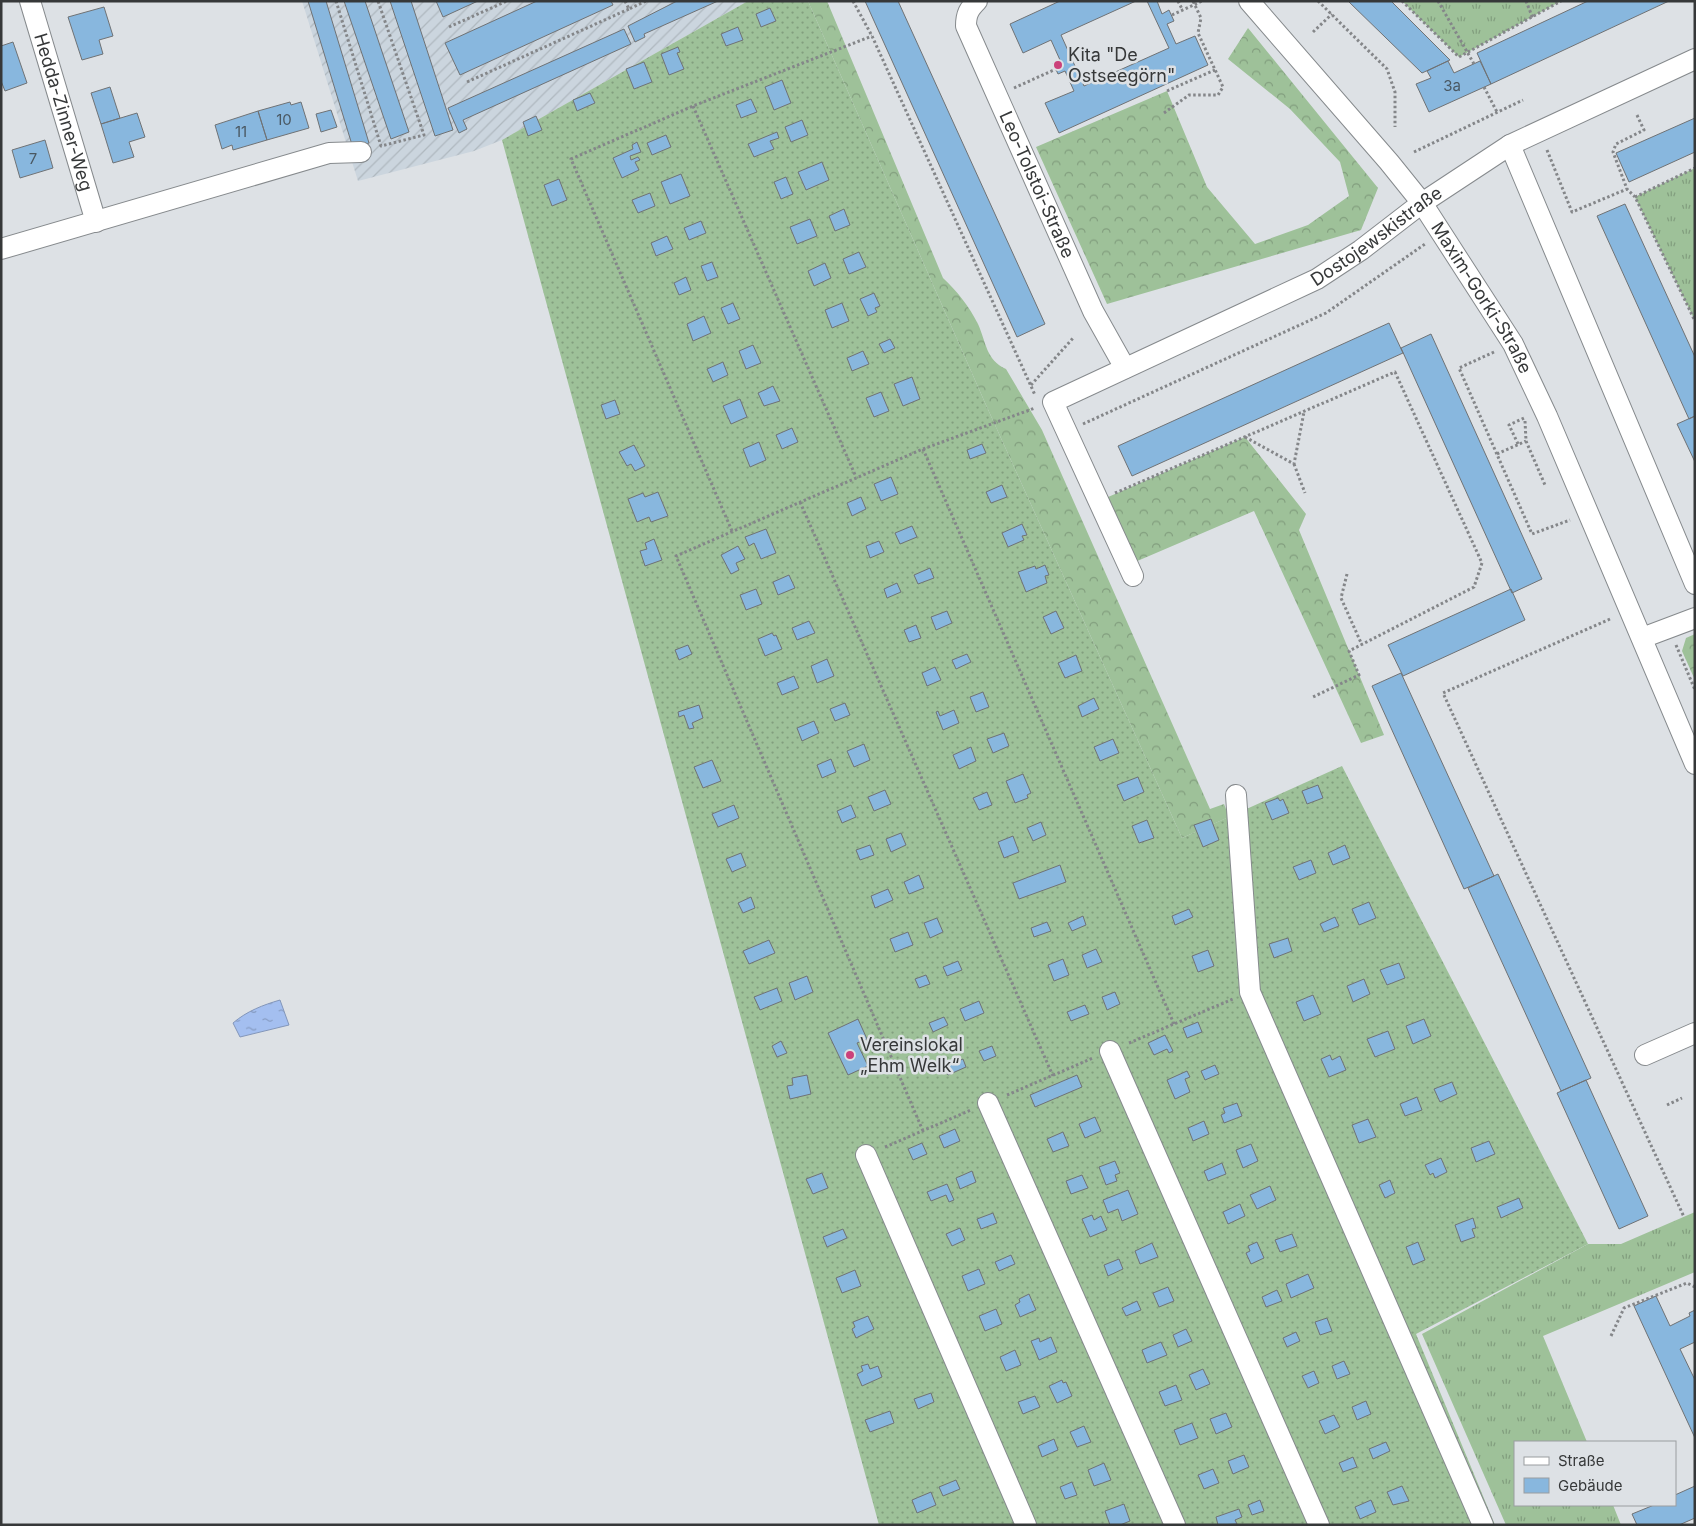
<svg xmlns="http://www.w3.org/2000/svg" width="1696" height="1526" font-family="Inter,sans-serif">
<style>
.industrial{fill:url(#industrial-furrows)}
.grass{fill:url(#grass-tufts)}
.forest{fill:url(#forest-crowns)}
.garden{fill:url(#garden-dots)}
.water{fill:url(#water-ripples);stroke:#8396b9}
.building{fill:#88b7de;stroke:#6f7275}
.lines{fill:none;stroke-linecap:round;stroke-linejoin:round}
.minor-casing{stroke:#868a8d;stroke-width:22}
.path{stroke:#848689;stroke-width:3;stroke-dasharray:2.5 2.5;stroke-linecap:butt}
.minor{stroke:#fff;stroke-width:20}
.poi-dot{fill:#cb417a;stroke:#dde1e5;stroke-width:2}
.labels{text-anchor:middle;stroke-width:5;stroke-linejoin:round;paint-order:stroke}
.number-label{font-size:15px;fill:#4a5862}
.poi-label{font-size:18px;fill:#363839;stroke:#dde1e5;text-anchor:start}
.street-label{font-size:18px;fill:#363839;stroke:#dde1e5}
</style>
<defs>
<pattern id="industrial-furrows" width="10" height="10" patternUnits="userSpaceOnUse" patternTransform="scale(1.25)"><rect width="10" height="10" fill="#cbd5de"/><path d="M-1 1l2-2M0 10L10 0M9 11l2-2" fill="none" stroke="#afb8bf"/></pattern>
<pattern id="grass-tufts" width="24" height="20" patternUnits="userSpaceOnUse" patternTransform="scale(1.25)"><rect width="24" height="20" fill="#9ec199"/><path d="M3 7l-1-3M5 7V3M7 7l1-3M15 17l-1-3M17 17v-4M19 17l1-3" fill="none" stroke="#829e7e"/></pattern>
<pattern id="forest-crowns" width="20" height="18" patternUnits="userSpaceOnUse" patternTransform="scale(1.25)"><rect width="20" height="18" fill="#9ec199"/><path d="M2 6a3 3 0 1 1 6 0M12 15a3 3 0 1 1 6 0" fill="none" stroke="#829e7e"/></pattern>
<pattern id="garden-dots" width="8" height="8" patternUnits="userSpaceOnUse" patternTransform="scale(1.25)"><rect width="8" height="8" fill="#9ec199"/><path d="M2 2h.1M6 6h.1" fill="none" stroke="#829e7e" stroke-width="1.8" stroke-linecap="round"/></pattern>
<pattern id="water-ripples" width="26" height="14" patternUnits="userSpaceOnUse" patternTransform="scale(1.25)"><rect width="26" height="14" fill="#a4bff0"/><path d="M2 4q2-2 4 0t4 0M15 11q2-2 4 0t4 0" fill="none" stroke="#869cc3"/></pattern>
</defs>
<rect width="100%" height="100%" fill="#dde1e5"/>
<path class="industrial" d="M302 1H748L502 140 474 151 358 181Z"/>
<path class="grass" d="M1402 1H1561L1459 57Z
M1695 168V321L1635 197Z
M1695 1212V1272L1543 1336 1587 1442H1515V1505H1613L1621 1525H1506L1422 1334 1588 1244H1621Z"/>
<path class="forest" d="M808 1H827L943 278C957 291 969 306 978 324 986 342 986 360 1006 369L1042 430 1210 809 1224 804 1229 817 1182 838 986 405Z
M1248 28 1378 188 1361 230 1107 304 1036 147 1167 91 1207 187 1255 244 1308 225 1349 196 1340 162 1290 109 1228 59Z
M1245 437 1306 514 1299 530 1384 735 1361 743 1254 511 1128 565 1099 501Z
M1695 634V680L1682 651 1686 638Z"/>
<path class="garden" d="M748 1H808L986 405 1182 838 1342 766 1588 1244 1416 1334 1495 1525H879L502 140Z"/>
<path class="water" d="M280 1000 289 1025 240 1037 233 1023C247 1011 263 1005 280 1000Z"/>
<path class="building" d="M308 1H326L369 143 353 148Z
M344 1H365L409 132 391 139Z
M390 1H411L453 130 435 136Z
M436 1H478L443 17Z
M537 1H611L613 5 460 75 445 43Z
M677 1H718L644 34 645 37 635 42 628 26Z
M865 1H898L1045 324 1017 337Z
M1060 1H1136L1061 35 1084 86 1169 48 1147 1H1157L1162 14 1169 10 1174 21 1167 24 1176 44 1195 36 1208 65 1059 133 1045 103 1074 91 1065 71 1058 74 1053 63 1060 60 1051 40 1023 53 1010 24Z
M1348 1H1391L1450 60 1422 73Z
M1588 1H1669L1491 84 1477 53Z
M104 7 113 36 99 40 103 54 82 60 68 17Z
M770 8 776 21 761 27 756 14Z
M738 27 743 40 726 46 721 34Z
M624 29 631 44 463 120 467 129 459 133 448 108Z
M13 42 27 83 5 91 1 81V46Z
M678 47 680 52 677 53 684 69 669 75 661 54Z
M1448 61 1454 73 1480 61 1491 84 1429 112 1416 84 1431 78 1427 71Z
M644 62 652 82 634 89 626 69Z
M782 80 791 103 774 110 765 87Z
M110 87 120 118 101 124 91 93Z
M590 93 595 103 577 111 573 100Z
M751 99 757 112 741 118 736 105Z
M290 102 291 105 301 102 309 128 267 140 258 111Z
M331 110 337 127 321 132 316 114Z
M258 111 267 140 233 150 232 145 222 149 215 125Z
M137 113 145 137 129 142 134 157 113 163 101 124Z
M536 116 542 130 528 136 523 122Z
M1695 118V152L1629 182 1616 153Z
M802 120 808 135 791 142 785 127Z
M777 132 779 138 770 141 774 149 754 157 748 144Z
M666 135 671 147 652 155 647 143Z
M45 140 53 168 20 178 12 150Z
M637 142 641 152 630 156 631 160 638 157 640 160 635 162 639 170 622 178 613 158 633 149 632 145Z
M822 162 829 180 806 190 798 172Z
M681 174 690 196 670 204 661 182Z
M786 177 793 194 781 199 774 182Z
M559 179 567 200 552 206 544 185Z
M650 193 655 206 638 213 632 200Z
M1625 204 1695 357V416L1689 419 1597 216Z
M844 209 850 225 835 231 829 216Z
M810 219 817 236 797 244 790 227Z
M701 221 706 233 689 240 684 228Z
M667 236 673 249 656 256 651 243Z
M859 252 866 267 849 274 843 259Z
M712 262 718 277 707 281 701 266Z
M825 263 831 278 814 286 808 271Z
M686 277 691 290 679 295 674 283Z
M874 293 880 306 875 308 877 312 868 316 860 299Z
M733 303 740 319 728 324 721 308Z
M842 303 849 321 832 328 825 310Z
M704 316 711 333 693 341 687 324Z
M1389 323 1403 353 1132 476 1118 446Z
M1431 334 1542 579 1512 593 1401 348Z
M890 339 895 348 884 353 879 344Z
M753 345 761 363 746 369 739 351Z
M863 351 869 364 852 371 847 358Z
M723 362 728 375 713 382 707 369Z
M912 377 920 399 903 406 894 384Z
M773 386 780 401 764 406 758 393Z
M881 392 889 411 874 417 866 398Z
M740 399 747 417 731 424 723 406Z
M615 400 620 414 606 419 601 405Z
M1695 416V462L1677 424Z
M792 428 798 442 782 449 776 435Z
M759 442 766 460 750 467 743 449Z
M982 444 986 453 970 459 967 450Z
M634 445 645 466 635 471 631 464 627 466 619 452Z
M891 477 898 494 881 501 874 484Z
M1002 485 1007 497 991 503 986 492Z
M658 492 668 516 651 522 649 517 637 522 628 499 643 493 645 497Z
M861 497 866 509 852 516 847 503Z
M1022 524 1027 535 1022 536 1024 540 1008 547 1002 533Z
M912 526 917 537 900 544 895 533Z
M766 529 776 553 761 559 754 543 749 546 745 537Z
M654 539 662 560 645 566 640 551 647 549 645 543Z
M879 541 884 552 870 558 866 546Z
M738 546 745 559 736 563 739 570 731 574 721 555Z
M1045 565 1049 575 1045 576 1047 583 1026 592 1018 572 1035 566 1036 569Z
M930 568 934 578 918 584 914 575Z
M789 575 795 588 778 595 773 582Z
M897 583 901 592 887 598 884 589Z
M756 589 762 604 746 610 740 595Z
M1511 589 1525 620 1403 676 1388 645Z
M947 611 952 623 936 630 931 617Z
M1056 611 1064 628 1051 634 1043 617Z
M809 621 815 633 797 640 792 628Z
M916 625 921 638 909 642 904 630Z
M772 633 774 636 776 635 782 649 765 656 758 639Z
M688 645 692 654 679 660 675 650Z
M967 654 971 662 956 669 952 660Z
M1076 655 1082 671 1065 678 1058 663Z
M827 659 834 676 817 683 811 666Z
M935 667 941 680 927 686 922 673Z
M1401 673 1494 876 1464 889 1372 686Z
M794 676 799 688 782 695 777 683Z
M983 692 989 707 976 712 970 697Z
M1094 698 1099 709 1082 717 1078 706Z
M845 703 850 715 835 721 830 709Z
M699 705 703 718 692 723 694 728 689 729 684 715 679 717 678 712Z
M954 710 959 723 943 730 936 712 938 711 940 716Z
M814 721 819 733 802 741 797 728Z
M1004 733 1009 746 993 753 987 739Z
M1113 739 1119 753 1100 761 1094 747Z
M864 744 870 760 854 767 847 751Z
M971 747 976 761 959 769 953 755Z
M831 759 836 772 822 778 817 765Z
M712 760 721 781 703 788 694 767Z
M1023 774 1031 793 1027 795 1028 798 1015 803 1006 781Z
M1138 777 1144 792 1124 801 1117 785Z
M1318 785 1323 798 1307 804 1302 791Z
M885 790 891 804 874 811 868 797Z
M987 792 992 805 979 810 973 798Z
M1278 798 1280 801 1283 799 1289 813 1272 820 1265 803Z
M734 805 739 818 718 827 712 814Z
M851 805 856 817 842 823 837 811Z
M1211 819 1219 840 1203 847 1194 825Z
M1147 820 1154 838 1139 843 1132 826Z
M1041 822 1046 835 1033 841 1027 828Z
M901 833 906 845 891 852 886 839Z
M1013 836 1019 852 1004 858 998 842Z
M870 845 874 855 860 860 856 850Z
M1345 845 1350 858 1333 865 1328 853Z
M741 853 746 866 732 872 726 859Z
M1311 860 1316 873 1299 880 1293 867Z
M1060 865 1066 882 1019 899 1013 883Z
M1498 874 1591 1078 1561 1091 1468 888Z
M919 875 924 888 909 894 904 882Z
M888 889 893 900 875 908 871 896Z
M751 897 755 908 743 913 738 903Z
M1369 902 1376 918 1359 925 1352 909Z
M1189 909 1193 917 1175 925 1172 916Z
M1083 916 1086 925 1072 931 1068 923Z
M1335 917 1339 926 1324 932 1320 924Z
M937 918 943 932 930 938 924 923Z
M1047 922 1051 931 1034 937 1031 928Z
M908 932 913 945 895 952 890 939Z
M1288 938 1292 951 1274 958 1269 944Z
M769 940 775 953 749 964 743 951Z
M1096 949 1102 962 1087 968 1082 955Z
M1208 950 1214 966 1198 972 1192 956Z
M1063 959 1069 975 1054 981 1048 965Z
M958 961 962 970 947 976 943 967Z
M1399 963 1405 978 1387 985 1380 970Z
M926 975 930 984 919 988 915 979Z
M807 976 813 992 795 1000 789 983Z
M1364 979 1370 994 1353 1002 1347 986Z
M777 988 782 1001 760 1010 754 997Z
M1115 992 1120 1004 1107 1010 1102 997Z
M1313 995 1321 1014 1304 1021 1296 1002Z
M979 1001 984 1013 965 1021 960 1009Z
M1085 1005 1089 1014 1071 1021 1067 1012Z
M944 1017 948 1025 933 1032 929 1023Z
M858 1019 867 1039 857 1043 868 1066 848 1075 828 1033Z
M1424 1019 1431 1036 1413 1044 1406 1026Z
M1198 1022 1202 1032 1187 1038 1183 1028Z
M1388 1031 1395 1049 1375 1057 1367 1039Z
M1165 1035 1173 1051 1169 1053 1167 1049 1154 1055 1148 1043Z
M781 1041 787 1053 777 1057 772 1046Z
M992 1046 996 1056 984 1061 979 1051Z
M1330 1055 1332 1060 1340 1056 1346 1070 1329 1077 1321 1059Z
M963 1059 966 1067 948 1075 944 1067Z
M1215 1065 1219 1074 1205 1080 1201 1071Z
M1187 1071 1190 1077 1185 1079 1190 1092 1175 1099 1167 1080Z
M807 1075 811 1094 790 1099 787 1086 793 1085 792 1078Z
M1077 1075 1082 1087 1035 1107 1030 1095Z
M1586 1080 1648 1216 1619 1229 1557 1093Z
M1452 1082 1457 1094 1440 1102 1434 1089Z
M1417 1097 1422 1110 1405 1116 1400 1104Z
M1237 1103 1242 1116 1224 1123 1221 1115 1225 1113 1223 1108Z
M1095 1117 1101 1131 1085 1138 1079 1124Z
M1368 1119 1376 1137 1359 1143 1352 1125Z
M1204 1121 1209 1134 1193 1141 1188 1128Z
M955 1129 960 1141 944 1148 939 1136Z
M1063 1132 1069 1146 1053 1152 1047 1139Z
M1489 1141 1495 1154 1476 1162 1471 1148Z
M922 1143 927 1154 913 1160 908 1149Z
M1251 1144 1258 1161 1243 1168 1236 1150Z
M1441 1158 1447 1172 1435 1178 1433 1173 1430 1175 1425 1165Z
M1115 1161 1120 1173 1115 1175 1117 1181 1106 1185 1099 1167Z
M1222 1163 1226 1174 1208 1181 1204 1171Z
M972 1171 976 1182 960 1189 956 1178Z
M822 1173 828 1188 813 1194 806 1179Z
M1082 1175 1088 1188 1071 1194 1066 1181Z
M1390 1180 1395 1193 1385 1198 1379 1185Z
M947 1184 954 1200 949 1202 946 1195 931 1201 927 1192Z
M1270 1186 1276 1200 1257 1209 1250 1195Z
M1128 1190 1138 1214 1122 1221 1118 1209 1108 1213 1103 1200Z
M1519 1198 1523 1208 1501 1218 1497 1207Z
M1240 1204 1245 1216 1228 1224 1223 1212Z
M993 1213 997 1223 981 1229 977 1219Z
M1092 1215 1094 1220 1101 1216 1107 1230 1090 1237 1082 1219Z
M1473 1218 1476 1228 1472 1229 1475 1237 1461 1242 1455 1225Z
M960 1228 965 1240 952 1246 946 1234Z
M843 1229 847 1238 827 1247 823 1237Z
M1292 1234 1297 1246 1280 1252 1275 1240Z
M1257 1242 1264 1258 1251 1264 1246 1253 1250 1251 1248 1246Z
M1418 1242 1425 1260 1413 1265 1406 1247Z
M1152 1243 1158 1257 1140 1264 1135 1251Z
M1011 1255 1015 1264 999 1271 995 1262Z
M1119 1259 1123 1269 1108 1276 1104 1265Z
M979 1269 985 1284 968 1291 962 1276Z
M855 1270 861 1286 842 1293 836 1278Z
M1308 1274 1314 1288 1291 1298 1286 1284Z
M1168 1287 1174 1301 1159 1307 1153 1293Z
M1277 1290 1282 1301 1266 1307 1262 1297Z
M1029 1294 1036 1310 1020 1317 1015 1305 1020 1302 1019 1299Z
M1656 1296 1670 1326 1690 1316 1689 1313 1695 1310V1342L1680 1349 1695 1380V1438L1634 1306Z
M1137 1301 1141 1310 1126 1316 1122 1308Z
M996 1309 1002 1324 985 1331 979 1316Z
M868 1316 874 1329 856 1338 852 1329 855 1327 853 1322Z
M1327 1318 1332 1331 1320 1335 1315 1322Z
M1186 1329 1192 1341 1178 1347 1173 1335Z
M1296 1332 1300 1341 1287 1347 1283 1338Z
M1051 1337 1057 1352 1039 1360 1031 1341 1039 1338 1040 1342Z
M1161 1342 1167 1355 1147 1363 1142 1350Z
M1015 1350 1021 1365 1006 1371 1000 1357Z
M1344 1361 1350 1374 1337 1379 1332 1366Z
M868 1364 870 1369 878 1366 882 1377 862 1386 857 1374 863 1371 861 1366Z
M1203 1369 1210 1384 1196 1390 1189 1375Z
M1314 1371 1319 1383 1308 1388 1302 1376Z
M1062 1380 1063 1383 1066 1382 1072 1396 1057 1403 1049 1386Z
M1176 1385 1182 1400 1165 1406 1159 1392Z
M931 1393 934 1402 918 1409 914 1399Z
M1035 1396 1040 1407 1023 1414 1018 1402Z
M1366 1401 1371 1414 1357 1420 1352 1407Z
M890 1411 894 1423 870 1432 865 1420Z
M1226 1413 1232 1427 1216 1434 1210 1419Z
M1334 1415 1340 1427 1325 1434 1319 1421Z
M1192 1423 1198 1438 1180 1445 1174 1430Z
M1084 1426 1091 1442 1077 1447 1070 1432Z
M1054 1439 1058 1450 1042 1457 1038 1446Z
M1386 1442 1390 1451 1373 1459 1369 1449Z
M1244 1455 1249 1467 1233 1474 1228 1461Z
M1353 1457 1357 1467 1343 1472 1339 1463Z
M1104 1463 1111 1480 1094 1486 1088 1470Z
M1213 1469 1219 1483 1204 1489 1198 1475Z
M956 1480 960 1489 943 1496 939 1487Z
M1072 1482 1077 1495 1065 1499 1060 1487Z
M1402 1486 1409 1501 1393 1505 1387 1492Z
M1695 1486V1518L1679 1525H1637L1632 1514 1654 1505H1675V1495Z
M931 1492 936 1505 917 1513 912 1500Z
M1260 1500 1264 1511 1252 1515 1248 1505Z
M1371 1500 1376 1512 1360 1519 1355 1507Z
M1124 1504 1130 1521 1120 1525H1110L1105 1511Z
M1239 1509 1242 1517 1235 1520 1237 1524 1218 1525 1216 1517Z"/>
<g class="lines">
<g class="minor-casing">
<g id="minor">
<path id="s1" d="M30 1 96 222"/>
<path id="s2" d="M977 1C969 9 966 14 966 26L1093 311 1125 368"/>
<path id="s3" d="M1249 1 1389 162 1422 203 1513 344 1547 416 1695 764"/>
<path d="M1510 145 1695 584"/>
<path d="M1 249 329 153 361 152"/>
<path id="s4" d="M1133 576 1053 402 1317 279 1361 250 1422 203 1510 145 1695 59"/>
<path d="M1642 638 1695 618"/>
<path d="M1236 795 1250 992 1483 1525"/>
<path d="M1110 1051 1319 1525"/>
<path d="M1645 1055 1695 1033"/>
<path d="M988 1103 1175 1525"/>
<path d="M866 1155 1026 1525"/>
</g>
</g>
<path class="path" d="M336 1 381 146 424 135 378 1
M625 1 629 9 646 1
M853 1 872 36 1035 395
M1178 1 1182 9
M1318 1 1387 69 1395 92V127
M1402 1 1459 57 1561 1
M1438 1 1474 64
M1526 1 1532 16 1526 1
M1172 15 1202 1
M449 27 507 1
M1313 32 1332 14
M467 82 629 9
M1484 87 1497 112
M1014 88 1056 69
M1167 91 1215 70
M693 106 856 477
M1164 113 1189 95H1218L1223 87 1198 33 1201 18 1193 1
M1637 115 1644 130 1616 144 1613 152 1627 189 1635 197 1695 321
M1547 150 1572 212 1627 189
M1414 152 1523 100
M1635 197 1695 168
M1494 352 1459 368 1532 534 1570 520
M1031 385 1074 337
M1525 421 1526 441 1545 485
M1083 424 1326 313 1425 244
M1245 437 1294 464 1304 412
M1518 444 1509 425 1524 418
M923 449 1174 1024
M1497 454 1526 441
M1294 464 1305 493
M1115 493 1395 372 1482 563 1474 587 1349 651 1359 675 1313 697
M800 502 1053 1076
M732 531 571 159 693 106 872 36
M1347 574 1341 598 1362 645
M1610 619 1443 693 1684 1217
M1676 645 1695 690
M1129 1043 1233 999
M1007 1095 1093 1058
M1667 1105 1682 1098
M923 1131 676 556 923 449 1035 408
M885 1147 971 1110
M1611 1336 1624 1308 1687 1283 1695 1287"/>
<use href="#minor" class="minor"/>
</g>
<g class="poi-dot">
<circle cx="1058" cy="65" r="5"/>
<circle cx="850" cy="1055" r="5"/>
</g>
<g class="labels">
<g class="number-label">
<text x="1452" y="91">3a</text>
<text x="284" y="125">10</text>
<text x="241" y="137">11</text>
<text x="33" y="164">7</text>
</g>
<g class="poi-label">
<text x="1068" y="61">Kita "De<tspan x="1068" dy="21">Ostseegörn"</tspan></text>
<text x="860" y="1051">Vereinslokal<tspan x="860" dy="21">„Ehm Welk“</tspan></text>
</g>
<g class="street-label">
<text dy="6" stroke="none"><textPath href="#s1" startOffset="116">Hedda-Zinner-Weg</textPath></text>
<text dy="6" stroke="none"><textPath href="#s2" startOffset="202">Leo-Tolstoi-Straße</textPath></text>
<text dy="6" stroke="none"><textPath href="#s4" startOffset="556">Dostojewskistraße</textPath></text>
<text dy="6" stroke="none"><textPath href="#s3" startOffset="378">Maxim-Gorki-Straße</textPath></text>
</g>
</g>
<rect width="1696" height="1526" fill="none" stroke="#363839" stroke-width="5"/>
<rect x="1514" y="1441" width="162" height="65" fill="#dde1e5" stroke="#9a9da0"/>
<rect x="1524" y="1457" width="25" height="8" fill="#ffffff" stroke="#9a9da0"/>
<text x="1558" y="1466" font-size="15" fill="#363839">Straße</text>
<rect x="1524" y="1478" width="25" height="15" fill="#88b7de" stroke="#9a9da0"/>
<text x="1558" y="1491" font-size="15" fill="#363839">Gebäude</text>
</svg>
